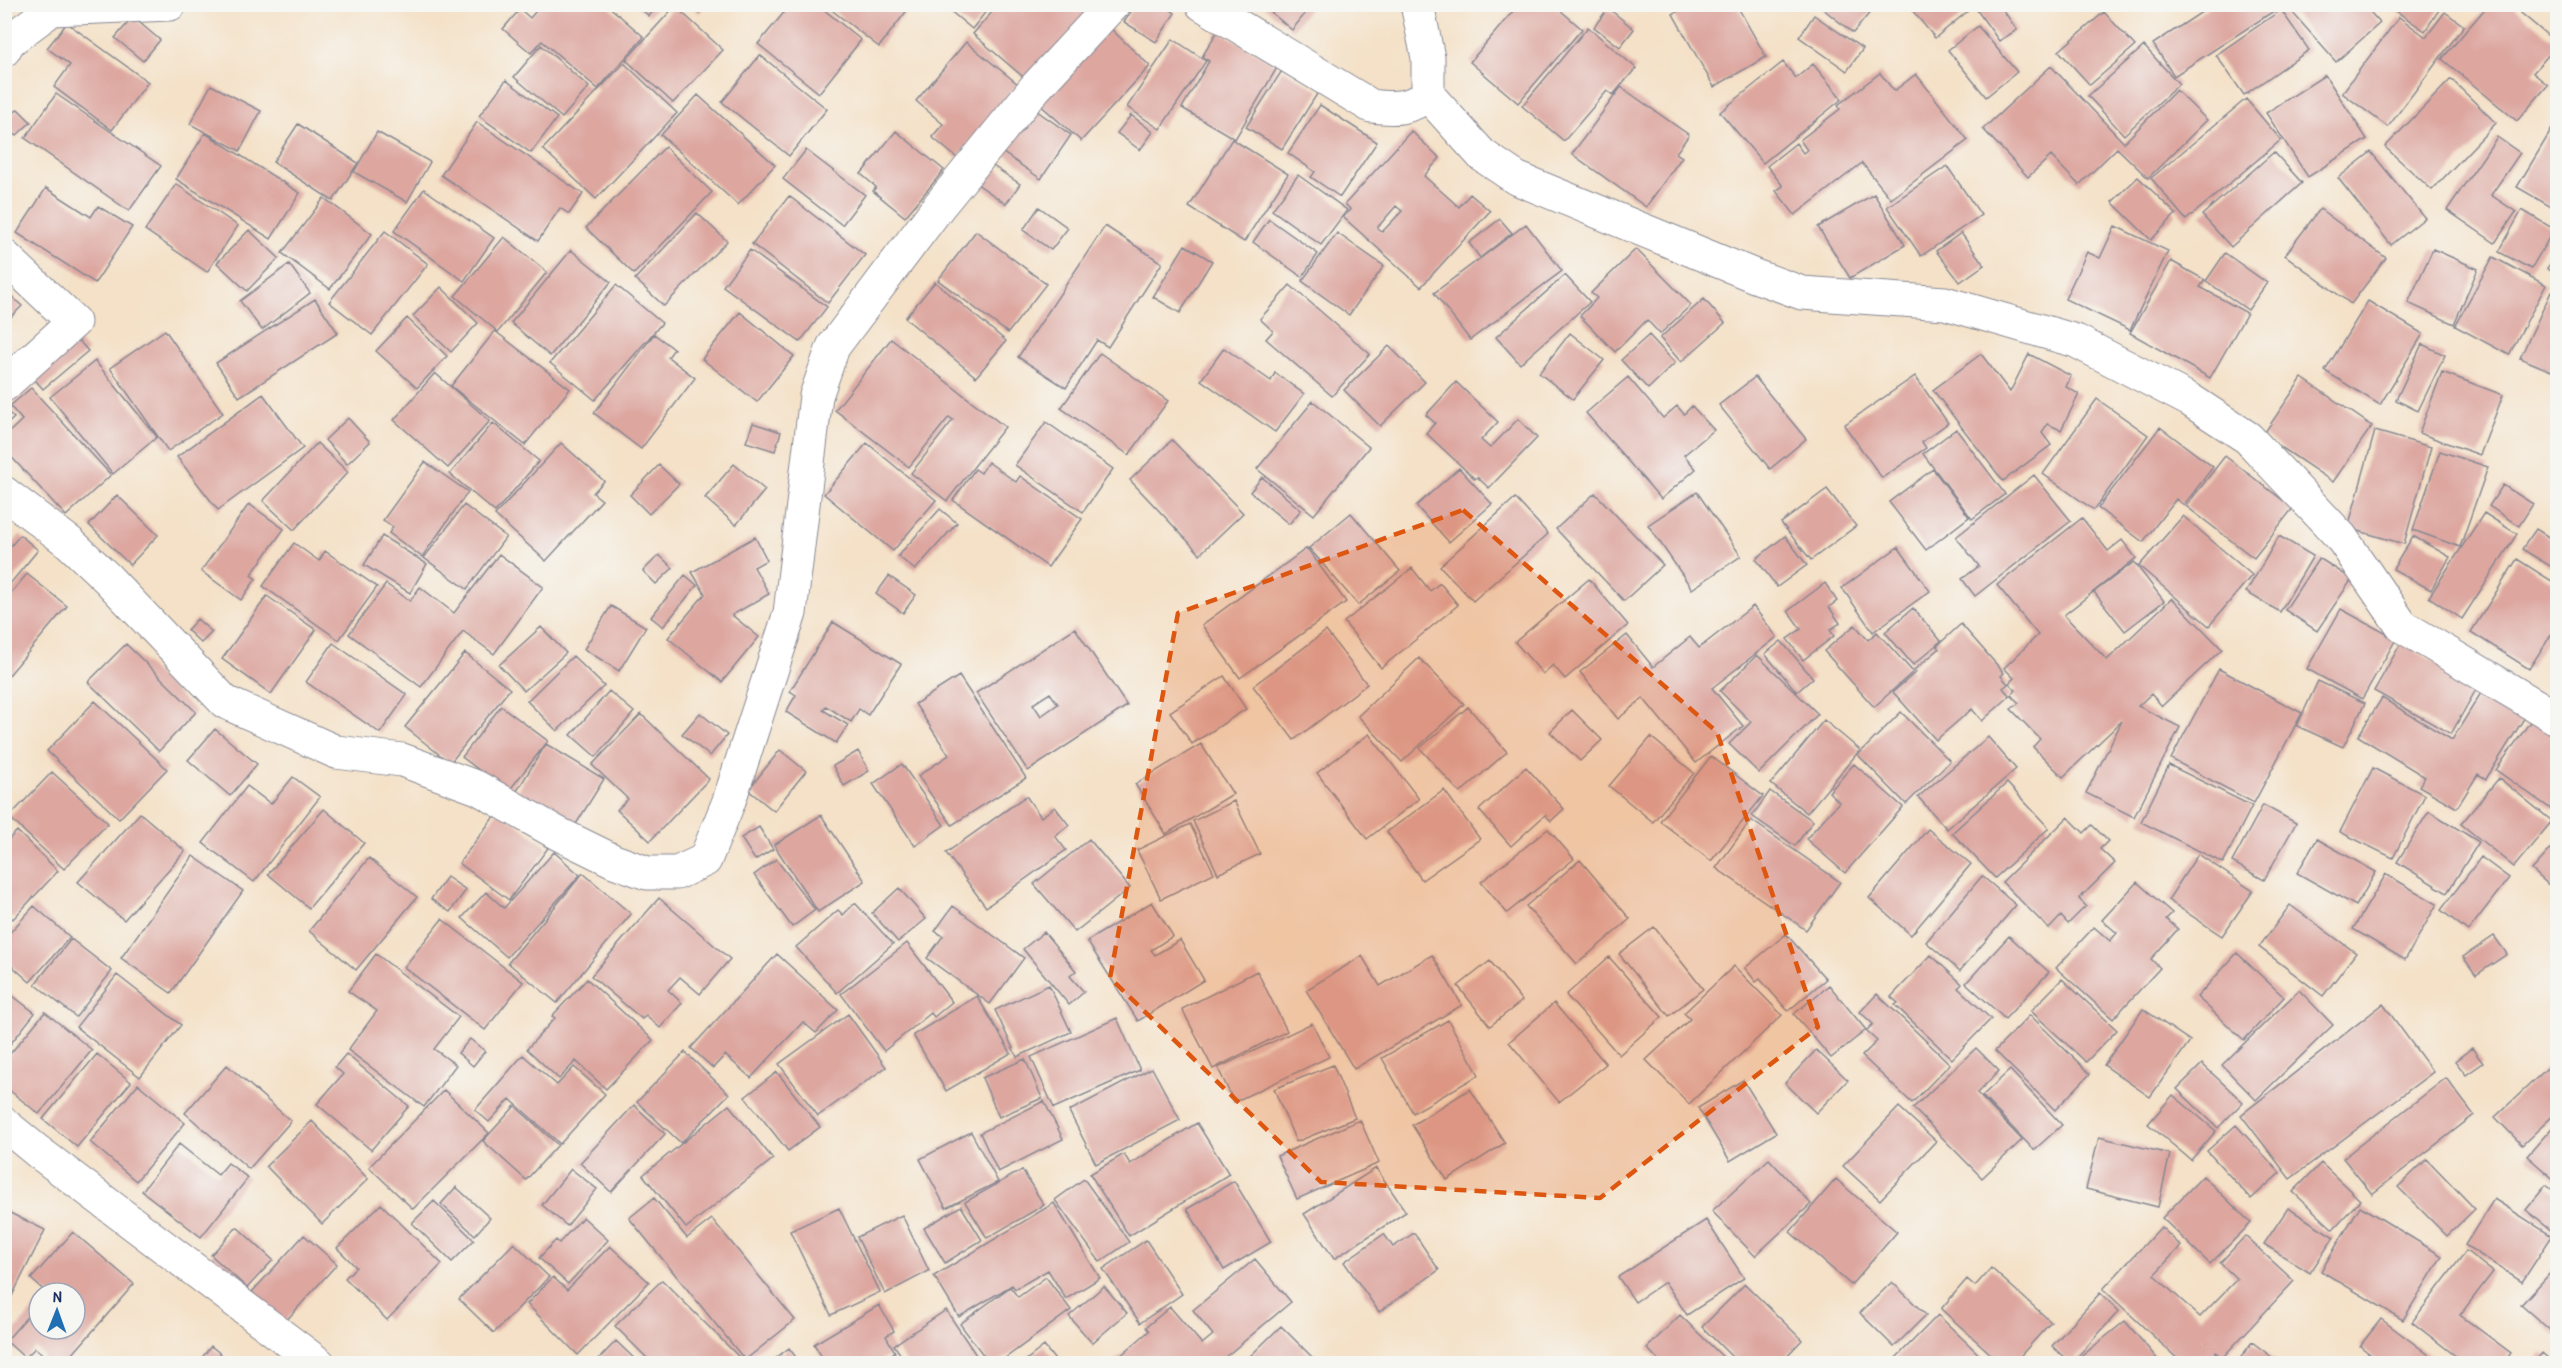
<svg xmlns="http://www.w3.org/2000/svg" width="2562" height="1368" font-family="'Patrick Hand',sans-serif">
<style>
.building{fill:#dda7a0;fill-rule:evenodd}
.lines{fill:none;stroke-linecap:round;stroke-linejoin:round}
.minor-casing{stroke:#888892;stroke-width:35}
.minor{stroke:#fff;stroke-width:33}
.marked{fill:#de5710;fill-opacity:0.2;stroke:#de5710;stroke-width:4.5;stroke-dasharray:12 8;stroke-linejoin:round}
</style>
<rect width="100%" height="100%" fill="#f6f6f2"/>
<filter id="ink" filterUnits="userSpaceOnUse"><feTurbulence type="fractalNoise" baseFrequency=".0167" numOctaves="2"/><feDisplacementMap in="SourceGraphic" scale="12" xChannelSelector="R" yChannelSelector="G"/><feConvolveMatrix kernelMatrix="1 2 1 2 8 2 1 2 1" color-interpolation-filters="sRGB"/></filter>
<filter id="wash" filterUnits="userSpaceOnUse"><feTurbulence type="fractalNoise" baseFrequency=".008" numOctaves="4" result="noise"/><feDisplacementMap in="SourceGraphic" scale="24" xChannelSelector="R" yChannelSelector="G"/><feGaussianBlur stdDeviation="1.35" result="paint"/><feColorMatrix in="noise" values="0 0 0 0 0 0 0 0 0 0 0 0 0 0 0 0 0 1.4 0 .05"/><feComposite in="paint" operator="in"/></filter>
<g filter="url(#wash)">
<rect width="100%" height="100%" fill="#f4e1c7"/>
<g id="blocks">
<path class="building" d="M542 4H606L644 37 598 89 542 41 531 53 503 29 520 9 530 18Z
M690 4H707L699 13Z
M791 4H817L861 40 819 93 758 44Z
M824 4H912L879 47Z
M942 4H992L972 29Z
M999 4H1096L1028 81 973 34Z
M1136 4H1162L1175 13 1156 42 1124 22Z
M1261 4H1313L1292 30Z
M1519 4H1553L1582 29 1518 103 1470 62Z
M1690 4H1736L1766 57 1714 87 1673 14Z
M1817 4H1877L1853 33Z
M1907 4H1999L2017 30 1999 41 1974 6 1935 38Z
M2214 4H2278L2280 7 2174 76 2153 44Z
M2285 4H2363L2380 23 2336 62Z
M2386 4H2443L2425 31Z
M2489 4H2510L2558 44 2533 73 2548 85 2517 121 2442 59Z
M636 5H659L649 16Z
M675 6 723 50 673 103 626 60Z
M1608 8 1634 29 1620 47 1594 27Z
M2281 10 2309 50 2244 95 2216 55Z
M2104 12 2135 46 2090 85 2059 51Z
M2445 12 2464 26 2388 127 2342 93 2399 17 2426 37Z
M1814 15 1863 49 1847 71 1799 37Z
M133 17 160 40 143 61 115 38Z
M67 23 148 82 112 130 54 87 70 65 47 48Z
M1978 26 2017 72 1986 97 1948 50Z
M1109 27 1150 66 1081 141 1038 103Z
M1588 27 1636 68 1613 95 1607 91 1564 141 1522 106Z
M1218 30 1278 66 1235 139 1182 108 1209 61 1202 57Z
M1173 39 1206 61 1160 129 1127 107Z
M966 42 1018 84 957 158 932 137 943 124 916 101Z
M541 45 589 87 562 118 514 77Z
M2144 46 2179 84 2124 135 2088 96Z
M760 55 827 109 789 156 722 102Z
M1783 62 1796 78 1813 64 1842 99 1763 163 1720 112Z
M624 63 677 113 596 199 543 149Z
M2051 66 2124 143 2176 90 2207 120 2148 178 2117 148 2079 185 2051 156 2028 177 1983 129Z
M1283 69 1319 91 1282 149 1246 127Z
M1880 73 1894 91 1916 74 1968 140 1891 199 1862 163 1795 215 1776 191 1783 186 1767 166 1796 143 1803 153 1807 150 1800 140 1840 109 1838 105Z
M2325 75 2367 139 2308 177 2266 113Z
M2451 79 2496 123 2432 190 2385 147Z
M506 80 557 118 531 153 479 116Z
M211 85 261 111 240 151 190 124Z
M1621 87 1689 135 1676 153 1682 157 1646 207 1572 154Z
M56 94 161 166 129 211 25 138Z
M698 95 775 165 738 205 661 135Z
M2246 99 2281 140 2186 220 2151 178Z
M1320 105 1377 142 1340 197 1311 177 1315 172 1288 153Z
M1030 106 1071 135 1041 179 999 150Z
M18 109 31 122 16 136 5 121Z
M1131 115 1153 132 1140 150 1117 133Z
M2558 119V211L2517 187Z
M477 122 583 194 569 214 560 208 538 241 441 175Z
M298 124 358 163 333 201 273 162Z
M896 131 944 170 905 217 873 191 876 187 861 174Z
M1411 131 1440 158 1424 176 1459 207 1470 194 1490 211 1421 287 1343 217 1351 210 1345 204ZM1396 206 1402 211 1382 232 1377 228Z
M377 132 430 162 407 202 354 172Z
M205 133 300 193 271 239 176 179Z
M2497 137 2520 153 2491 195 2516 212 2495 243 2447 210Z
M1232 139 1288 174 1244 242 1189 207Z
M665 147 712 192 634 274 586 228Z
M806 150 865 195 842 225 783 179Z
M2274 152 2302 183 2231 247 2202 215Z
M2371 152 2425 218 2391 245 2338 178Z
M990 164 1020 184 1006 204 976 183Z
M1947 166 1981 215 1921 256 1887 207Z
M1298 175 1347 210 1321 245 1272 210Z
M2138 177 2176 214 2151 240 2112 202Z
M176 184 238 226 207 272 145 230Z
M46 188 91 217 98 206 132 227 95 283 17 233Z
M424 189 494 238 464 281 394 231Z
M1874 194 1905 245 1850 278 1818 227Z
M789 196 865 255 828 303 752 244Z
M324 198 372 234 330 289 282 253Z
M1039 207 1068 228 1051 250 1023 230Z
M2320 209 2386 258 2351 304 2285 255Z
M2522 210 2554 229 2531 269 2499 252Z
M697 213 727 241 664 306 635 279Z
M1269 219 1318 254 1302 277 1253 242Z
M1500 219 1512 233 1480 258 1469 243Z
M1526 224 1562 271 1470 340 1434 293Z
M1105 226 1162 263 1108 347 1097 340 1066 388 1018 357Z
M2115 226 2168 251 2130 330 2065 299 2087 252 2100 258Z
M249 230 279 258 247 291 217 263Z
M385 231 428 264 372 335 329 302Z
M976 231 1046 284 1008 333 938 280Z
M1337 233 1384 266 1349 315 1302 281Z
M1961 233 1984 265 1960 282 1936 251Z
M504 237 547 272 498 332 455 296Z
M1185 245 1212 261 1180 313 1153 297Z
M1636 249 1691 305 1660 334 1647 320 1615 352 1580 316 1597 298 1591 293Z
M2433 249 2478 269 2454 324 2408 303Z
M571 250 611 282 550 356 511 323Z
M750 250 827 307 800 342 723 286Z
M2225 253 2267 283 2248 310 2206 281Z
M2558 254V276L2547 268Z
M2493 257 2546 285 2509 355 2455 326Z
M2171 261 2205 280 2200 287 2247 313 2210 378 2130 333Z
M289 264 310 293 262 330 240 301Z
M1565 275 1590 302 1520 364 1496 337Z
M935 282 1006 341 976 377 905 318Z
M616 285 662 323 595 400 550 363Z
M1290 285 1370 354 1332 396 1266 339 1273 331 1260 319Z
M441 287 478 323 451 352 413 316Z
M4 289 22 306 4 324Z
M2551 292 2558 295V357L2551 371 2520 358Z
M315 299 338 333 239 397 216 363Z
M1704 299 1725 323 1681 362 1660 338Z
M2368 301 2423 334 2380 405 2325 371Z
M740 312 794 356 757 402 702 359Z
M407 318 447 356 417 388 376 351Z
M165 330 223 413 168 451 110 368Z
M495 331 570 389 525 445 451 386Z
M1570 333 1604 360 1573 399 1539 373Z
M654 334 674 349 668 357 695 378 641 449 594 413Z
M74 335 88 351 43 389 29 373Z
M1649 335 1675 363 1648 389 1621 360Z
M891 339 1005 427 947 501 911 473 953 420 949 417 909 467 835 410Z
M2422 344 2445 355 2418 411 2396 400Z
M1389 346 1425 382 1380 426 1344 390Z
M1224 348 1271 381 1275 373 1304 394 1275 432 1201 380Z
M1100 353 1168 401 1129 455 1061 408Z
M1981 354 2010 392 2029 354 2071 376 2066 387 2079 394 2061 430 2047 424 2042 433 2051 445 2003 481 1933 390Z
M95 361 157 437 113 474 50 397Z
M2442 372 2503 395 2480 455 2419 433Z
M435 373 490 421 448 468 394 420Z
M1915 376 1948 423 1922 442 1926 448 1882 478 1844 425Z
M1628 377 1663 418 1677 406 1684 414 1692 406 1714 430 1684 455 1696 469 1661 499 1586 413Z
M1755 377 1806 439 1770 469 1719 405Z
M2302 378 2372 426 2333 482 2263 435Z
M1456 382 1498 422 1481 440 1490 448 1518 419 1537 438 1489 488 1477 477 1475 479 1426 433 1435 423 1426 415Z
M31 388 111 475 66 516 4 449V437L22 420 10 406Z
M263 394 303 448 218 510 177 457Z
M2097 399 2148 435 2094 510 2043 474Z
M1313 401 1369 447 1314 515 1257 469Z
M4 408 14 418 4 427Z
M348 418 370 442 347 464 325 440Z
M1046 422 1113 469 1083 512 1015 465Z
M493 423 539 461 495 512 450 474Z
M753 423 781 432 775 451 746 442Z
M2160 427 2213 467 2184 505 2176 499 2143 542 2098 508Z
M1956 429 2005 494 1972 519 1923 454Z
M2375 431 2431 447 2404 544 2348 528Z
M1172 440 1243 513 1200 554 1130 480Z
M317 443 348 472 294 530 263 501Z
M561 443 604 481 593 493 602 500 546 561 495 515Z
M867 443 936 500 893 551 824 494Z
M2440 451 2488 467 2460 547 2413 530Z
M2225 456 2293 508 2254 558 2186 506Z
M425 462 468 492 422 557 389 533 393 527 383 520Z
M988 462 1016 482 1020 476 1082 519 1048 567 953 500 975 469 981 473Z
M734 464 765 490 736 525 705 498Z
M659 465 679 484 649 514 630 495Z
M1459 468 1492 504 1449 542 1416 506Z
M1933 469 1969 517 1926 550 1889 502Z
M2034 475 2071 521 1975 596 1962 579 1979 566 1956 537Z
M1262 477 1301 510 1289 524 1250 492Z
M2503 485 2533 504 2519 526 2489 506Z
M1827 489 1856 526 1811 560 1781 523Z
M1697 492 1741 556 1692 589 1648 525Z
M1595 493 1663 565 1624 601 1556 529Z
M117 495 158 535 130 565 89 525Z
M1515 498 1548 534 1473 601 1440 566Z
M249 504 284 529 251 575 256 579 241 600 201 571Z
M464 505 506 537 467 589 424 558Z
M940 509 957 523 915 570 898 556Z
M1351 513 1400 571 1358 605 1309 548Z
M2484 513 2517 534 2462 619 2429 597Z
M2183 516 2252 575 2209 626 2139 566Z
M2082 518 2108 551 2122 540 2136 558 2064 615 2107 660 2172 598 2222 649 2162 706 2151 694 2138 706 2180 727 2134 817 2086 793 2122 721 2063 777 2033 747 2040 739 2011 709 2019 703 2011 695 2016 690 2009 683 2014 678 2004 668 2038 635 1997 585Z
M2536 529 2558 543V571L2522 549Z
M20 535 38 550 4 591V543L10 547Z
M382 536 427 564 410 593 364 565Z
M1785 536 1807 565 1777 587 1756 559Z
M2279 536 2313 556 2280 612 2246 592Z
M2413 536 2450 557 2431 590 2393 569Z
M755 537 767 560 754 567 769 594 732 615 759 637 722 682 668 638 705 594 692 572Z
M294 543 319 561 325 551 377 587 339 640 263 586Z
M1898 547 1930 591 1873 632 1842 588Z
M1307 548 1346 602 1240 678 1202 625Z
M499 554 543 587 494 654 463 631 421 687 349 634 386 584 410 601 420 587 454 613Z
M659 555 673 568 656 584 643 571Z
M2319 558 2352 579 2317 631 2285 610Z
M2517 559 2558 585V624L2529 669 2471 632Z
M2134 562 2164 601 2125 631 2094 592Z
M1412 568 1430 591 1440 583 1458 605 1381 668 1344 622Z
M27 574 67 606 4 681V601Z
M685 575 697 585 663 627 651 617Z
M889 576 916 595 903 613 876 594Z
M1589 579 1628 625 1565 679 1553 665 1543 674 1515 642Z
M1825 583 1837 601 1829 607 1840 623 1830 630 1834 636 1803 660 1787 639 1801 629 1788 611Z
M267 596 316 630 271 694 222 659Z
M611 606 646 627 619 671 584 649Z
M1753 606 1777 637 1712 688 1743 726 1696 763 1643 698 1618 719 1580 672 1627 635 1653 667 1690 637 1699 648Z
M1913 608 1941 641 1913 665 1885 632Z
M2341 609 2396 639 2362 699 2307 669Z
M197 619 212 632 201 643 187 630Z
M833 622 901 664 868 715 859 709 851 722 826 706 823 710 848 725 836 743 786 712 796 695 790 691Z
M1961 624 2004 673 2001 676 2008 684 2003 688 2010 696 1982 721 1972 709 1936 740 1893 692 1916 672 1914 670 1939 649 1937 646Z
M1855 625 1868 640 1877 632 1913 672 1874 707 1824 651Z
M541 627 566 653 524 691 499 665Z
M1075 628 1127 706 1028 771 976 693ZM1050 693 1058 704 1041 716 1033 704Z
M1326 631 1367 684 1294 740 1253 686Z
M1781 641 1813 678 1797 692 1765 654Z
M333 643 407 695 380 733 306 682Z
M2401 643 2478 686 2451 734 2374 691Z
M126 644 196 712 159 751 88 682Z
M465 653 510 689 450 763 405 727Z
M1757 655 1818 714 1759 773 1729 744 1751 722 1720 691Z
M573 656 604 686 557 731 527 701Z
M1419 658 1464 704 1402 762 1358 716Z
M2219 669 2302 713 2254 803 2171 759Z
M959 676 1026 778 952 825 918 776 949 755 915 704Z
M1224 676 1246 709 1192 744 1170 712Z
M2318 681 2365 703 2343 747 2297 726Z
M2487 683 2530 709 2486 779 2478 774 2457 808 2419 786 2425 777 2358 736 2382 698 2452 740Z
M609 691 634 712 596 757 571 735Z
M95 701 167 769 119 819 47 751Z
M501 706 548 741 508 792 462 757Z
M1468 707 1507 752 1460 793 1420 748Z
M1572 710 1602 740 1580 761 1550 732Z
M1901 712 1950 761 1906 804 1858 755Z
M2537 712 2558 727V800L2551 809 2496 770Z
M700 713 727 735 710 756 682 734Z
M641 714 709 779 650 841 617 810 628 799 592 765Z
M1824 720 1860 750 1807 813 1771 784Z
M215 729 257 764 230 796 188 760Z
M1369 734 1419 799 1367 839 1317 773Z
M1651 737 1694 773 1653 822 1609 786Z
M1988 737 2016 769 1947 829 1918 797Z
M546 744 604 779 573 829 515 794Z
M1201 744 1233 794 1166 834 1135 784Z
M780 750 806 771 774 811 748 790Z
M858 751 869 771 844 786 833 766Z
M1711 756 1763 796 1711 861 1660 821Z
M902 764 944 825 915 846 873 784Z
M1854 764 1903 807 1845 873 1806 839 1839 802 1829 792Z
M2169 765 2252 806 2223 863 2141 822Z
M1526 767 1564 809 1551 821 1545 815 1511 846 1479 810Z
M2373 768 2425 795 2393 858 2340 832Z
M52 772 108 823 64 869 9 817Z
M293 777 320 797 254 882 203 843 247 786 271 804Z
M2499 778 2552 821 2514 867 2461 824Z
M2007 783 2049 828 1995 878 1952 833Z
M1444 790 1480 839 1422 880 1387 832Z
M1770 791 1813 821 1795 846 1752 816Z
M1026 796 1041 817 1055 807 1069 825 1055 836 1066 850 986 907 946 853Z
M1234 801 1260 854 1218 874 1193 821Z
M2263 805 2296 823 2264 880 2232 862Z
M324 809 364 843 309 908 268 874Z
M499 810 548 848 509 900 459 863Z
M2429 811 2479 842 2447 893 2397 862Z
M140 813 185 851 124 920 78 882Z
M821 815 865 881 818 912 774 845Z
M2068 817 2084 833 2092 825 2108 841 2100 849 2115 863 2079 899 2086 906 2068 924 2061 916 2049 929 2002 882Z
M1751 820 1840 882 1806 930 1716 868Z
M1190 824 1214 873 1161 899 1137 850Z
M759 827 773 849 755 860 741 838Z
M1548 829 1574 859 1507 913 1481 882Z
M1928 829 1971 864 1911 935 1869 898Z
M17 831 58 871 13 919 4 910V844Z
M1089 839 1130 888 1075 932 1034 884Z
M2317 839 2376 872 2356 906 2297 873Z
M2558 841V893L2532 870Z
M554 852 580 875 507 957 462 918 486 892 504 908Z
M2198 854 2253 891 2222 936 2168 900Z
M193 856 243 891 171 993 121 958Z
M2481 857 2509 878 2468 931 2441 910Z
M369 858 417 897 356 970 309 931Z
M776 859 815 910 792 927 754 875Z
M1580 860 1630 919 1577 964 1526 906Z
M583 873 631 914 557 1003 508 963Z
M2386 874 2437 904 2405 960 2353 929Z
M1982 876 2016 905 1960 971 1926 942Z
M447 877 466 890 450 912 431 899Z
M2137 882 2172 913 2166 919 2178 929 2151 959 2160 968 2113 1019 2056 968 2094 927 2110 941 2117 933 2102 920Z
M899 888 926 919 898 942 872 913Z
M659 898 730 959 700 994 680 977 668 990 682 1003 660 1028 646 1015 642 1019 591 976Z
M1152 902 1173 936 1151 950 1155 955 1180 940 1204 980 1138 1021 1087 941Z
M855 903 893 944 837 993 796 947 838 910 843 915Z
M2290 905 2356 953 2323 996 2259 947Z
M34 906 70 937 30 982 4 959V939Z
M953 906 1024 958 990 1004 927 958 943 936 935 931Z
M442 919 523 982 485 1030 404 967Z
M1654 927 1703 989 1669 1016 1619 954Z
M1044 932 1076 971 1070 976 1084 992 1069 1005 1023 949Z
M1786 934 1826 979 1788 1011 1760 979 1756 982 1745 968Z
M2009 936 2049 972 2005 1019 1966 983Z
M2494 936 2507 954 2476 975 2463 957Z
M71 939 112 971 76 1017 35 984Z
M907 943 952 1002 934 1017 931 1013 884 1051 841 994Z
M2237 953 2284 997 2244 1040 2197 997Z
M376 954 459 1017 434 1049 456 1065 424 1107 348 1050 377 1011 348 991Z
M777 954 838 1010 816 1033 803 1022 751 1078 725 1055 713 1068 691 1048Z
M1432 955 1462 1005 1354 1069 1306 990 1362 956 1380 986Z
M1931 955 1962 984 1958 988 1991 1019 1952 1059 1895 1005 1898 1003 1891 997Z
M1609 957 1662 1017 1619 1055 1566 995Z
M1490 961 1522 1001 1490 1026 1458 986Z
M1734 966 1782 1015 1689 1104 1646 1060 1690 1019 1684 1013Z
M1257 971 1287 1031 1213 1069 1182 1009Z
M117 975 181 1025 140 1077 76 1027Z
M587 979 653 1040 606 1089 576 1061 559 1079 527 1049 555 1018 552 1016Z
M2062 979 2117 1030 2086 1062 2031 1011Z
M1049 985 1071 1032 1017 1057 995 1010Z
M1829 985 1866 1030 1831 1058 1794 1014Z
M4 989 35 1013 4 1052Z
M2299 990 2333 1025 2256 1100 2222 1065Z
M1877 994 1950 1064 1912 1103 1862 1056 1877 1041 1866 1031 1873 1024 1860 1012Z
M977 996 1011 1053 946 1091 913 1035Z
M1554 1003 1606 1064 1559 1102 1509 1042Z
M2383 1004 2433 1072 2290 1179 2241 1115Z
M2143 1009 2190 1041 2150 1097 2104 1065Z
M45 1012 92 1050 39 1114 4 1086V1061Z
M848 1014 886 1067 818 1116 779 1064Z
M2030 1015 2090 1074 2055 1110 1995 1051Z
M1117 1018 1140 1070 1054 1108 1031 1057Z
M1448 1020 1479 1075 1413 1113 1382 1058Z
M1312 1023 1329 1057 1234 1102 1218 1068Z
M470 1039 485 1051 473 1066 458 1053Z
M1976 1048 1999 1071 1977 1093 2022 1140 1982 1178 1913 1108Z
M2472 1048 2483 1063 2466 1075 2455 1061Z
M1816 1050 1848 1080 1816 1113 1785 1083Z
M685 1052 729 1094 681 1143 637 1102Z
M97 1054 131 1082 77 1147 43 1119Z
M346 1054 409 1106 371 1150 317 1104 343 1074 335 1067Z
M523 1055 557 1085 574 1067 605 1094 560 1144 510 1099 489 1122 475 1110Z
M2558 1058V1111L2522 1145 2495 1117Z
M1025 1059 1042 1098 999 1117 982 1078Z
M2202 1064 2243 1102 2218 1128 2177 1089Z
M227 1065 291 1121 249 1169 185 1113Z
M1333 1065 1355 1118 1296 1142 1274 1089Z
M1152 1068 1180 1120 1096 1164 1069 1111Z
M2010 1070 2062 1125 2034 1150 1982 1096Z
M777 1072 820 1127 788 1151 745 1097Z
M2446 1078 2474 1115 2372 1194 2343 1158Z
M1743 1080 1776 1133 1730 1161 1698 1108Z
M138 1084 185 1123 136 1181 90 1142Z
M1470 1089 1505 1143 1447 1180 1412 1125Z
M444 1090 489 1133 413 1209 369 1167Z
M2173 1095 2216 1131 2191 1160 2148 1124Z
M1044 1101 1063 1139 998 1172 980 1133Z
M634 1105 665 1134 611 1192 580 1163Z
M729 1105 773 1159 686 1228 643 1175Z
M515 1106 558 1145 526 1180 483 1141Z
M1899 1107 1936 1141 1880 1200 1843 1166Z
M1360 1120 1379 1163 1297 1199 1277 1156Z
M312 1121 368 1179 322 1224 266 1166Z
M2558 1121V1183L2527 1156Z
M1197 1123 1229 1174 1129 1236 1090 1174 1124 1154 1130 1164Z
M2236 1125 2280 1173 2251 1199 2207 1151Z
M971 1132 998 1182 946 1208 920 1159Z
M2099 1137 2170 1154 2158 1207 2086 1189Z
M179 1144 218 1175 228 1163 248 1178 201 1237 142 1191Z
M1769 1159 1811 1204 1755 1256 1712 1211Z
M2427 1159 2475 1209 2447 1236 2398 1187Z
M2321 1163 2360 1200 2333 1229 2293 1192Z
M1376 1168 1406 1212 1334 1259 1304 1214Z
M571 1169 597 1189 567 1226 542 1205Z
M1022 1170 1044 1205 987 1238 965 1202Z
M2203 1176 2251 1223 2210 1264 2162 1218Z
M1084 1179 1129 1242 1100 1262 1055 1200Z
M1836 1179 1897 1232 1851 1285 1790 1232Z
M1234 1181 1271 1242 1224 1270 1187 1209Z
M2546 1185 2558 1194V1236L2526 1210Z
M456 1187 490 1218 475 1235 441 1204Z
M654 1198 687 1238 712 1219 795 1320 745 1360 629 1218Z
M2494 1199 2552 1236 2522 1282 2465 1245Z
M434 1201 474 1240 452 1262 412 1223Z
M1054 1203 1100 1278 1066 1299 1048 1270 1015 1289 1012 1285 959 1317 934 1276Z
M381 1204 442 1264 387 1320 345 1278 356 1267 337 1248Z
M961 1206 982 1240 945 1263 924 1228Z
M2360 1206 2442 1256 2403 1320 2321 1271Z
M839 1208 880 1292 831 1315 790 1231Z
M2288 1208 2334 1237 2310 1273 2264 1244Z
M4 1210 45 1230 9 1302 4 1300Z
M902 1215 929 1271 885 1294 857 1237Z
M583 1217 608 1240 568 1284 539 1258 556 1240 559 1243Z
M1706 1220 1744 1278 1687 1315 1665 1282 1635 1302 1618 1277Z
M237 1227 273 1260 247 1288 211 1255Z
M2161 1227 2181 1246 2154 1275 2200 1317 2237 1279 2220 1263 2245 1236 2294 1281 2222 1358 2216 1352 2205 1364H2183L2103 1289Z
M73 1232 134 1284 64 1364H38L45 1356 35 1348 25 1358 6 1341 39 1303V1329H75V1293H47L31 1279Z
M1414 1233 1439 1270 1379 1312 1344 1262 1384 1234 1393 1247Z
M304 1235 337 1264 285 1322 252 1292Z
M1146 1240 1182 1294 1140 1323 1103 1269Z
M514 1243 549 1277 494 1333 459 1299Z
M610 1246 649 1282 578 1355 527 1304 553 1277 567 1290Z
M2466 1251 2493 1272 2460 1315 2511 1353 2503 1364H2466L2412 1322Z
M1255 1259 1291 1302 1217 1364H1111L1149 1331 1146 1327 1170 1307 1202 1344 1213 1335 1193 1310Z
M1991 1268 2051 1322 2013 1364H2002L1941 1309 1967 1279 1975 1286Z
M2553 1270 2558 1274V1337L2521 1305Z
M1046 1277 1071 1310 997 1364H990L960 1324 1010 1287 1018 1297Z
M662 1280 746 1364H653L615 1326Z
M1892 1282 1926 1315 1894 1347 1860 1313Z
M1745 1284 1802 1340 1779 1364H1739L1702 1327Z
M1104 1286 1127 1313 1092 1343 1069 1316Z
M2100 1293 2119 1311 2071 1364 2052 1346Z
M879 1305 894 1331 886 1336 895 1352 878 1362 879 1364H826L814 1344Z
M946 1310 982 1364H907L894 1345Z
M1680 1315 1730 1364H1662L1647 1348Z
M1938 1315 1989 1364H1890Z
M2381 1319 2437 1361 2435 1364H2382L2360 1346Z
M2125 1321 2159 1361 2156 1364H2072Z
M1281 1326 1313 1358 1307 1364H1242Z
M616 1341 640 1364H594Z
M2252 1342 2281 1364H2236Z
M211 1346 233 1364H197Z
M1044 1346 1058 1364H1021Z
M789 1348 801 1364H768Z
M2542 1353 2555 1364H2533Z"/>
</g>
</g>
<g filter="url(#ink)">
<use href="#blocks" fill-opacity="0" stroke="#888892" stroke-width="1.5"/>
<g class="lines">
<g class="minor-casing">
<path id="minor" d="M1202 4 1371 106C1394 109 1409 109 1428 95
M1417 4 1428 58V95L1482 155 1516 178 1755 276 1802 293 1945 303 2076 341 2190 400 2248 438 2341 537 2402 626 2558 719
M4 50 9 41 52 9 170 4
M4 256 74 322 4 385
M4 493 70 543 107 578 225 702 336 752 402 760 478 788 557 833 614 861 647 873H677L705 860 729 801 790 613 816 396 833 347 939 206 1035 88 1113 4
M4 1124 37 1151 319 1364"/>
</g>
<use href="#minor" class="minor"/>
</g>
</g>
<path class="marked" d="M1463 510 1717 732 1818 1027 1600 1198 1321 1182 1110 978 1178 613Z"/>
<rect width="2562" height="1368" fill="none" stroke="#f6f6f2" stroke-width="24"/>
<g transform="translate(57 1311) rotate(1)"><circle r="28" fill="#f6f6f2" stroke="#9ea6b7" stroke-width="1.5"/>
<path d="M0-4.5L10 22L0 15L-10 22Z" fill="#1f6fb2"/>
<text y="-9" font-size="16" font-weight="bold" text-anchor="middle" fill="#1b2f5e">N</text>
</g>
</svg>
